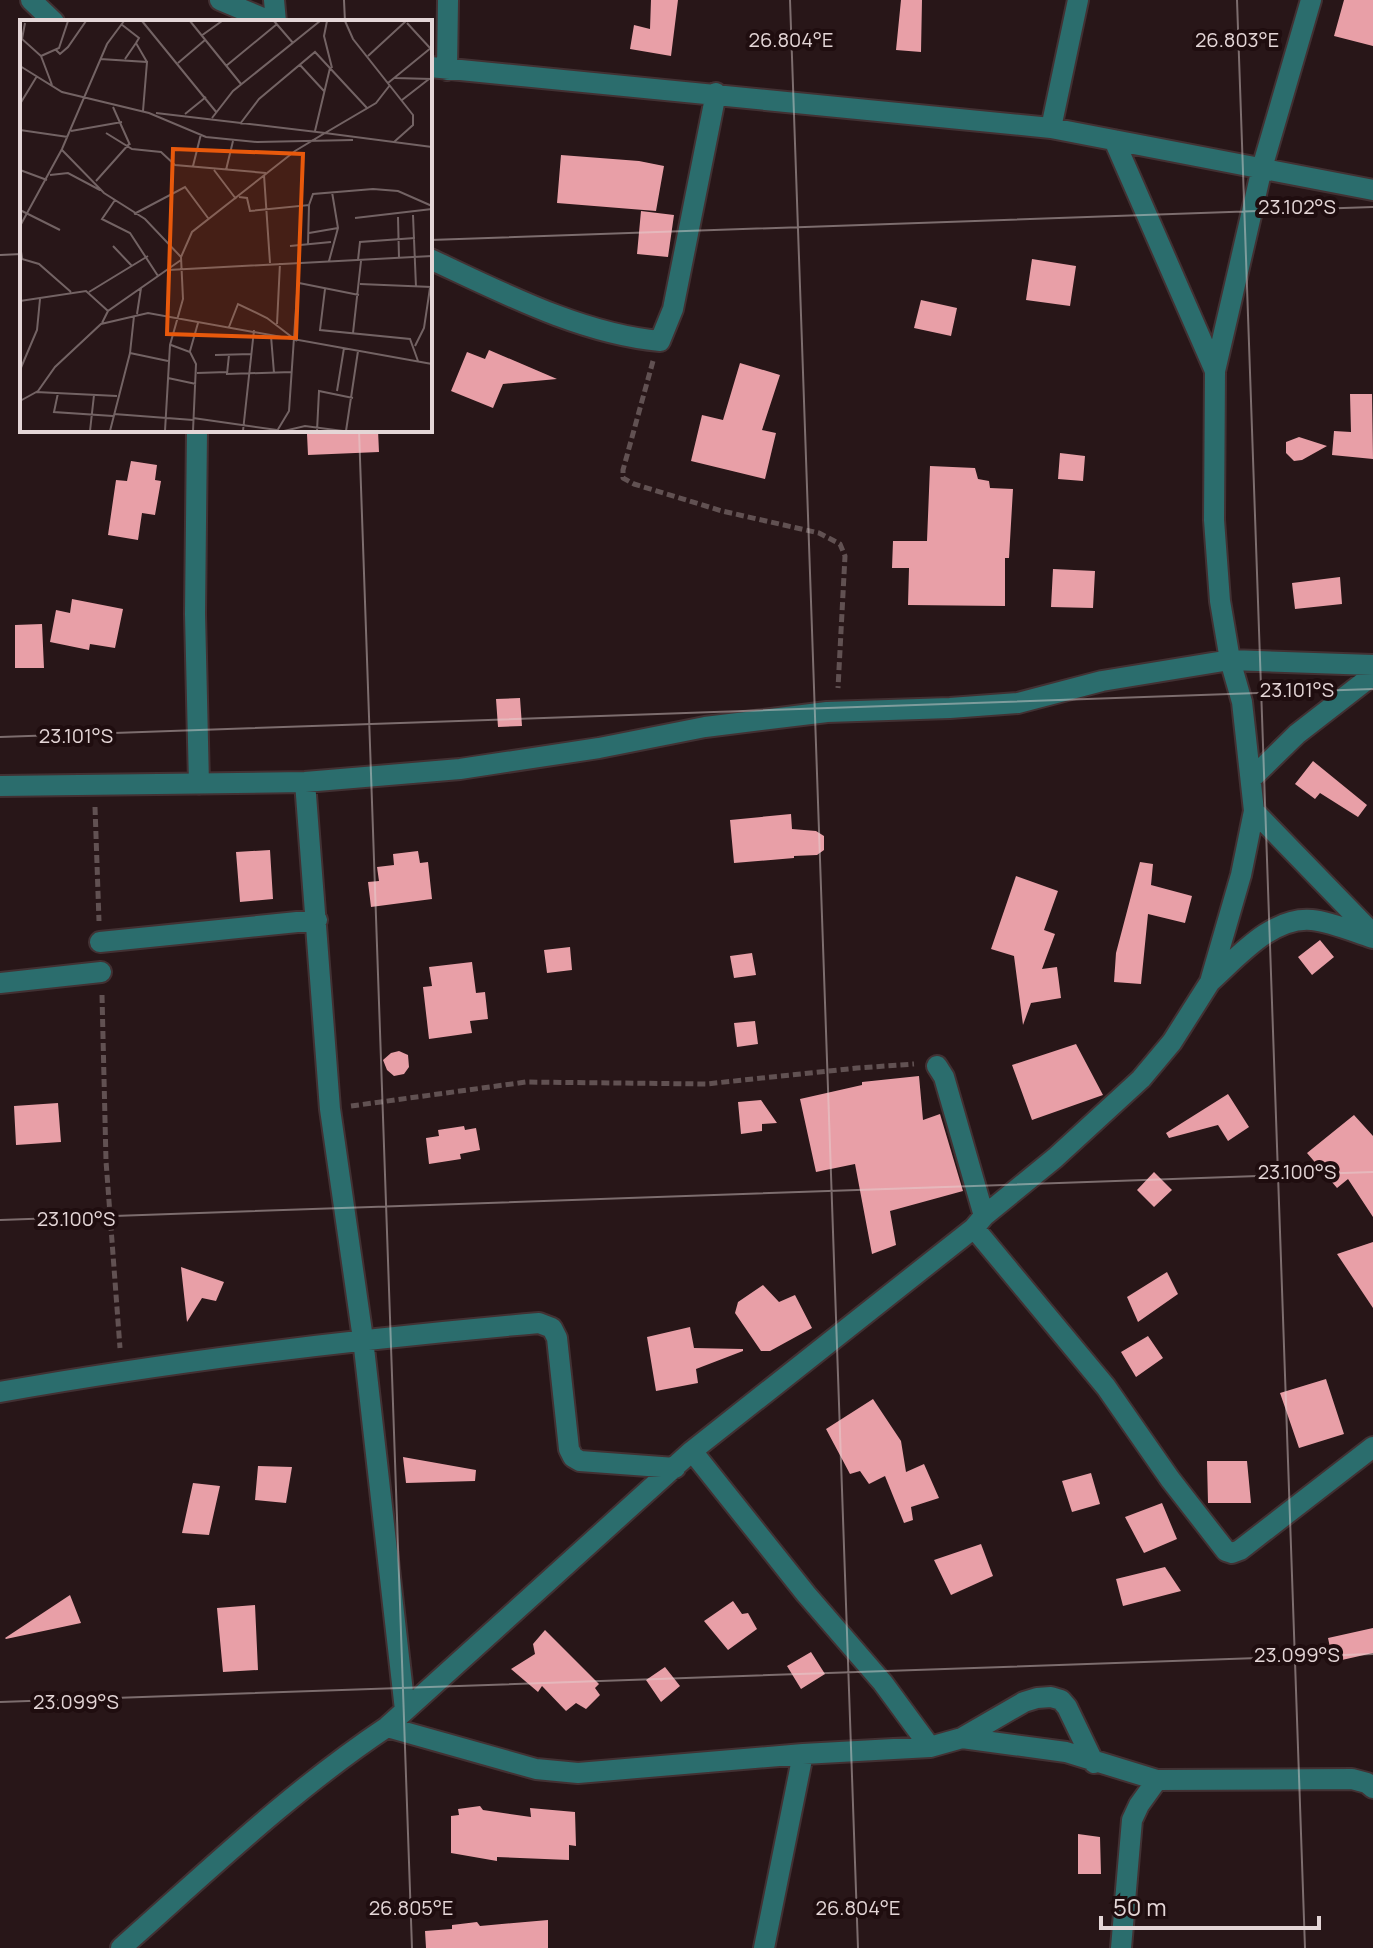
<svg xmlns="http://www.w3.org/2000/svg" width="1373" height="1948" font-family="Manrope,sans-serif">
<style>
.building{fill:#e89fa7}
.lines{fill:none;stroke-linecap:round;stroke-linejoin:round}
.minor-casing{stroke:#423133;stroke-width:24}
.path{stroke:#615152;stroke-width:5;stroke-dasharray:8 4;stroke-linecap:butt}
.minor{stroke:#2b6d6d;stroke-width:20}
.ticks{fill:none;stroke:#e4d6d7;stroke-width:2;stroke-opacity:0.45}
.inset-road{fill:none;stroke:#736364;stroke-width:2}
.view{fill:#e8590c;fill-opacity:0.15;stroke:#e8590c;stroke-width:4}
.inset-edge{fill:none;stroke:#e4d6d7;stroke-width:4}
.ticks-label{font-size:20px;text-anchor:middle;fill:#e4d6d7;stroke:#1f0d0f;stroke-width:8;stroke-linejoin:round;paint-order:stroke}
</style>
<rect width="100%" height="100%" fill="#281618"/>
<path class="building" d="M651 0H678L671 56 630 49 634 25 650 29Z
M901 0H922L921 52 896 50Z
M1344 0H1373V46L1334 36Z
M561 155 639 161 664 166 656 211 557 203Z
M641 211 674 215 668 257 637 254Z
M1032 259 1076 266 1070 306 1026 300Z
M921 300 957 308 951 336 914 328Z
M489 350 557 379 503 384 493 408 451 391 467 352 485 359Z
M740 363 780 375 762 430 776 433 765 479 691 461 702 415 723 420Z
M1350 394H1372L1373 459 1332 455 1334 431 1351 432Z
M378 430 379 452 308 455 307 434Z
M1299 437 1327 446 1302 460 1294 461 1286 453V442Z
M1060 453 1085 456 1083 481 1058 479Z
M131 461 157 465 155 480 161 481 155 515 142 513 138 540 108 535 116 480 127 481Z
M930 466 975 468 978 479 989 481 990 488 1013 489 1009 558H1005V606L908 605 909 568H892L893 541H927Z
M1053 569 1095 571 1093 608 1051 607Z
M1340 577 1342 604 1295 609 1292 583Z
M72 599 123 609 115 648 90 644 89 650 50 642 56 610 70 613Z
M42 624 44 668H15V625Z
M520 698 522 726 498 727 496 699Z
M1313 761 1367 805 1358 817 1320 793 1315 799 1295 784Z
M791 814 792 829 816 831 824 836V850L817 855 794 856V858L734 863 730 820Z
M270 850 273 899 240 902 236 852Z
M418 851 420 863 428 862 432 899 371 907 368 882 379 881 377 867 394 865 393 854Z
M1140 862 1153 864 1151 885 1192 896 1185 923 1148 914 1141 984 1114 982 1116 953Z
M1016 876 1058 891 1044 930 1055 934 1042 969 1057 967 1061 998 1031 1003 1023 1025 1014 956 991 949Z
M1320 940 1334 957 1312 975 1298 957Z
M570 947 572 970 547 973 544 950Z
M752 953 756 975 734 978 730 956Z
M472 962 476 993 485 992 488 1019 470 1021 472 1033 429 1039 423 987 432 986 429 967Z
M755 1021 758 1044 737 1047 734 1023Z
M1076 1044 1103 1095 1032 1120 1012 1065Z
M399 1051 408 1055 409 1067 404 1074 394 1076 387 1070 383 1060 391 1053Z
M919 1076 923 1120 940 1114 963 1191 890 1211 896 1245 872 1254 855 1164 816 1172 800 1099 862 1085V1082Z
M1228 1094 1249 1127 1228 1141 1218 1125 1169 1138 1166 1133Z
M761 1100 777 1123 762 1124V1131L741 1134 738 1102Z
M58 1103 61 1142 16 1145 14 1106Z
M1354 1115 1373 1136V1217L1348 1179 1337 1188 1307 1153Z
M464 1126 465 1130 476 1128 480 1150 460 1154 461 1159 429 1164 426 1138 439 1136 438 1130Z
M1154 1172 1172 1190 1154 1207 1137 1190Z
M1373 1242V1308L1337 1254Z
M181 1267 224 1282 216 1301 202 1298 187 1322Z
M1167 1272 1178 1294 1138 1322 1127 1297Z
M763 1285 779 1302 795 1295 812 1328 770 1351H761L735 1313 738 1302Z
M690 1327 694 1348 743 1349V1351L696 1369 698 1383 656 1391 647 1337Z
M1148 1336 1163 1358 1136 1377 1121 1352Z
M1326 1379 1344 1434 1299 1448 1280 1393Z
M873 1399 901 1441 906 1472 924 1464 939 1498 911 1507 913 1520 904 1523 885 1476 869 1484 860 1471 850 1474 826 1429Z
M403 1457 476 1470 475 1481 406 1483Z
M1207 1461H1247L1251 1503H1208Z
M258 1466 292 1467 286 1503 255 1500Z
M1091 1473 1100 1504 1072 1512 1062 1481Z
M193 1483 220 1486 209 1535 182 1533Z
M1162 1503 1177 1539 1144 1553 1125 1517Z
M981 1544 993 1576 951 1595 934 1560Z
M1165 1567 1181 1591 1123 1606 1116 1579Z
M70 1595 81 1623 6 1639 5 1638Z
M733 1601 742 1614 748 1613 757 1629 728 1650 704 1621Z
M255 1605 258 1670 223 1672 217 1608Z
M1373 1628V1653L1333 1662 1328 1638Z
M545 1630 599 1684 595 1688 600 1695 586 1709 576 1703 566 1711 542 1686 538 1692 511 1669 535 1654 533 1644Z
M811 1652 825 1674 801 1689 787 1666Z
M665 1667 680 1686 661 1702 646 1680Z
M480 1806 483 1810 531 1817 530 1808 575 1812 576 1846 569 1845V1860L497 1857V1861L451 1853V1816L459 1815 458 1809Z
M1078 1834 1100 1837 1101 1874H1078Z
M548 1920V1948H426L425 1931 452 1929V1925L477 1922 480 1926Z"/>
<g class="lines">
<g class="minor-casing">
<path id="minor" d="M31 0 54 22
M220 0 272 22
M274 0 276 22
M430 67 1051 128 1373 190
M447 70 448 0
M1051 128 1078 0
M1114 140 1215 371
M430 259C501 292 581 334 660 341L673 309 716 93
M197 430 195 614 199 784
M1252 778 1297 734 1373 675
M305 782 330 1109 363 1339 405 1710
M0 786 305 782 460 769 599 748 705 727 827 712 950 708 1018 703 1102 681 1230 660 1373 665
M1254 811 1373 934
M100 942 317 920
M1210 982C1237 958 1272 916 1312 920 1332 922 1354 932 1373 938
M0 983 101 972
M937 1066 944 1077 984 1216
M974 1228 1106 1387 1170 1479 1226 1551 1232 1553 1240 1550 1373 1447
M0 1392C179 1360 358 1339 539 1323L552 1328 557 1338 569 1449 573 1457 580 1461 675 1468
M692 1451 806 1594 883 1683 930 1747
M387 1727 536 1769 578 1773 803 1754 930 1747 962 1738 1024 1702 1037 1698 1051 1697 1061 1700 1067 1707 1094 1763
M962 1738 1066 1752 1157 1780 1352 1779 1367 1783 1373 1788
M121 1948C207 1872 291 1791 387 1727L692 1451 974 1228 984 1216 1055 1158 1141 1079 1172 1042 1210 982 1241 875 1254 811 1242 702 1230 660 1220 601 1214 520 1215 371 1262 168 1311 0
M764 1948 803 1754
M1121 1948 1132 1820 1139 1805 1157 1780"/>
</g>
<path class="path" d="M653 361 623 470V478L634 484 722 511 819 533 840 544 845 556 838 688
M95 807 99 921
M102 995 106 1161 120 1348
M351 1106 526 1082 706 1084 857 1068 914 1064"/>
<use href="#minor" class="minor"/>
</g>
<path class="ticks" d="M344 0 345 22M790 0 858 1948M1237 0 1305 1948M430 240 1373 207M0 255 22 254M359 430 412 1948M0 737 1373 689M0 1220 1373 1172M0 1702 1373 1654"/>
<g transform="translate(20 20)">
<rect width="412" height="412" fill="#281618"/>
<path class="inset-road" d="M122 1 197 93M170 1 221 64M254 1 273 23M307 1 304 16 312 48M325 1 333 19 393 95V105L374 122M5 3 2 19 21 36 32 65M387 3 410 28M101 4 119 18 116 23M181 16 202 1M36 30 40 34 48 27 66 1M21 36 39 28 48 1M348 36 386 1M80 39 127 42 123 91M105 39 116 23 127 42M158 43 185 20M280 45 304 71M0 46 42 72 129 93 186 117 237 122 333 120M206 46 257 4M375 58 412 59M368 63 412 27M382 80 409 59M0 84 17 56M93 87 110 125M136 93 305 113 356 83 370 65M165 94 186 77M192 98 213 71 300 1M220 104 239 79 295 32 347 88M0 110 48 117M51 111 102 102M295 111 310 48M86 113 112 129 141 132 155 145 246 153M42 130 84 173 125 199 161 237M173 146 181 114M0 150 27 160M194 150 216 179M206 150 213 121M30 155 48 153 80 170M244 155 250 243M76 161 109 124M219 177 227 178 230 191 289 185 288 225M95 180 82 199 110 213 138 256M289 185 293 174 353 169 378 171 412 186M0 190 40 210M114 194 165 167 188 198M393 195 396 267M378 197 379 238M335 198 412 189M0 206 42 129 87 24 104 1M289 213 318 208M0 224 2 239 19 244 51 272M93 226 112 246M270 226 311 222M338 240 340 222 395 218M309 241 318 208 312 172M148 250 412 236M279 263 339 275M340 264 412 267M305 269 300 310 390 319 398 341M69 272 128 236M0 281 66 271 88 291M117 294 121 268M82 303 88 291 161 240M257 304 260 243M209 307 218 284 247 298 277 321M333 313 341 241M251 316 254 353M151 325 170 332 176 344 173 411M395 326 404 308 410 268M170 331 178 303M110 333 148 341M195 335 232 334M209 335 207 354 272 352M0 350 17 310 20 279M177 353 207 352M148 358 176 364M317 371 324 328M16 372 97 376M38 373 34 392 93 396M0 381 18 371 35 347 81 304 128 293 412 344M94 394 173 400M173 398 264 411 285 406 323 411M70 411 74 375M90 411 110 333 114 296M145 411 150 325 163 279 161 237 172 212 275 131 305 113 412 127M223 411 234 310M257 411 269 391 279 244M297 411 299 371 333 378M326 411 338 331"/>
<path class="view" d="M153 129 283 134 276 318 147 314Z"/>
<rect width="412" height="412" class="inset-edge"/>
</g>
<g class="ticks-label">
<text x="791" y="47">26.804°E</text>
<text x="1237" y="47">26.803°E</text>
<text x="1297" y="214">23.102°S</text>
<text x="1297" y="697">23.101°S</text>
<text x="76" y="743">23.101°S</text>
<text x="1297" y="1179">23.100°S</text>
<text x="76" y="1226">23.100°S</text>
<text x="1297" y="1662">23.099°S</text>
<text x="76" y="1709">23.099°S</text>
<text x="411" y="1915">26.805°E</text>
<text x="858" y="1915">26.804°E</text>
</g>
<path d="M1101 1916v12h218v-12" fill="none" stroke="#e4d6d7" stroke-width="4"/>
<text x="1113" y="1916" font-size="24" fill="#e4d6d7" stroke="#1f0d0f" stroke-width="6" paint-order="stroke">50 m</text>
</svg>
